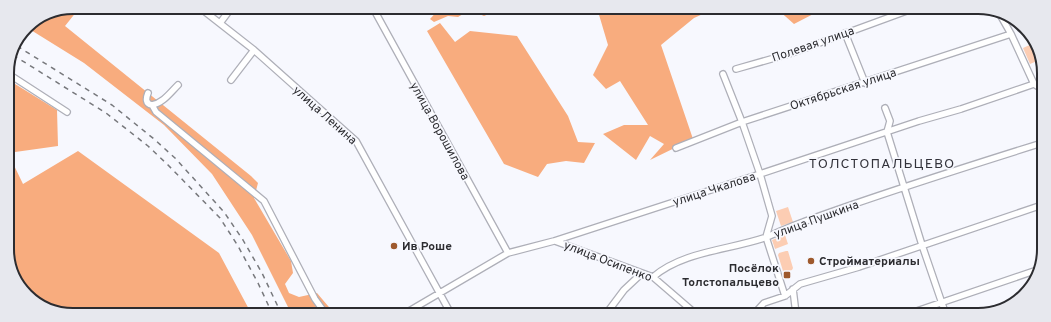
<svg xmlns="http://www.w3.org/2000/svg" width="1051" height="322" font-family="Overpass,sans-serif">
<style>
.green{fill:#fccdb3}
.forest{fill:#f8ac7e}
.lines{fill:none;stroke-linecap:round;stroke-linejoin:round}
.minor-casing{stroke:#aeafb8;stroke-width:8}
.minor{stroke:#fff;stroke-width:5.5}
.rail{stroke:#77787c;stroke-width:1.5;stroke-dasharray:5 5;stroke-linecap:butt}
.poi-dot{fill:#9e592d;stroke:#f7f8fe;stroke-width:1.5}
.labels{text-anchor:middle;stroke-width:3.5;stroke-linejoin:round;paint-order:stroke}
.street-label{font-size:12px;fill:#2c2c30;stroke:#f7f8fe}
.poi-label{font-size:12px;font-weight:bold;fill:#2c2c30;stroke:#f7f8fe;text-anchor:start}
.quarter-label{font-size:14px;letter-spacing:1px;fill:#33333b;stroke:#f7f8fe}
.rim{fill:none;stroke:#2c2c30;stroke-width:2}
</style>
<rect width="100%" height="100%" fill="#f7f8fe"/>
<path class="green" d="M1034 43 1042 59 1030 64 1023 48Z
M788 207 793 222 781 226 776 211Z
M785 235 788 244 775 249 772 240Z
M786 251H788L793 268 792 270 785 272 783 271 778 255 779 253Z"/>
<path class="forest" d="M72 7 77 11 65 26 251 176 258 183 254 198 291 261 293 273 285 284 289 293 299 297 317 293 334 313H291L252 235 212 174 164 125 84 63 26 27Z
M440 8H495L493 12 484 16 470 10 458 17 448 16 434 22 430 19Z
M597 8 714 9 694 18 661 45 693 139 650 160 664 144 650 136 636 160 603 134 624 125H648L620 81 606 89 593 75 608 45Z
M777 9H823L794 24Z
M440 23 455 42 470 31 517 36 568 116 578 142 595 143 584 163 566 161 547 164 538 177 504 164 427 31Z
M7 79 57 110 58 146 8 153 23 184 78 151 219 253 251 313H56L26 296 8 262Z"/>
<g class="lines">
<g class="minor-casing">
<path id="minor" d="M199 7 254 50 356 141 451 314
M373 8 508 253
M998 11 1011 34 1034 84 1043 90
M1013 20 1021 29 1025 28
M220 23 232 7
M845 33 865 83
M736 69 792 53 912 9
M7 73 67 112
M723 74 742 122 760 174 772 216 766 237 785 296
M231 80 254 50
M148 93C146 98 145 104 152 105L156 112 264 201 315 299 325 313
M152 105C163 103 170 93 178 85
M885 108 890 121 887 132 922 245 946 315
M676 148 742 122 1011 34
M555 241 653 277 696 314
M793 289 796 314
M404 314 508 253 554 241 760 174 919 121 961 109 1034 84
M606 314 624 290 640 275 653 277C683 251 730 250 767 237 779 232 791 226 803 222 882 193 962 168 1042 143
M754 314 764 303 785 296 800 284 859 267 1042 205
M905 315 1040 269"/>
</g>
<use href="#minor" class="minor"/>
<path class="rail" d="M17 46 112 105 154 139 175 158 224 212 243 240 262 273 281 313
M13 55 106 113 148 146 168 165 220 218 238 246 258 283 272 313"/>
</g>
<g class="poi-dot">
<circle cx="394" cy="246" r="4"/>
<circle cx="811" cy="261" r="4"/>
<rect x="783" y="271" width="8" height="8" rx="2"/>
</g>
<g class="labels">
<g class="street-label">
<text transform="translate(813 44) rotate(-19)" y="4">Полевая улица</text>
<text transform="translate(843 89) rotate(-18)" y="4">Октябрьская улица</text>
<text transform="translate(325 115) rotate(42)" y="4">улица Ленина</text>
<text transform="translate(440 131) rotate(61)" y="4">улица Ворошилова</text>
<text transform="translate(714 189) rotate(-18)" y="4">улица Чкалова</text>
<text transform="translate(816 219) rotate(-20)" y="4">улица Пушкина</text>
<text transform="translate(608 261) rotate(21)" y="4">улица Осипенко</text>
</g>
<g class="poi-label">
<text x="402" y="250">Ив Роше</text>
<text x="819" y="265">Стройматериалы</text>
<text x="779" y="272" text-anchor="end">Посёлок<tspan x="779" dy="14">Толстопальцево</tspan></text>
</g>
<g class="quarter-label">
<text x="882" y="168">ТОЛСТОПАЛЬЦЕВО</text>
</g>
</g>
<path d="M0 0H1051V322H0ZM73 14H978A59 59 0 0 1 1037 73V249A59 59 0 0 1 978 308H73A59 59 0 0 1 14 249V73A59 59 0 0 1 73 14Z" fill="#e7e8ee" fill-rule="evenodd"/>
<path class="rim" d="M73 14H978A59 59 0 0 1 1037 73V249A59 59 0 0 1 978 308H73A59 59 0 0 1 14 249V73A59 59 0 0 1 73 14Z"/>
</svg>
